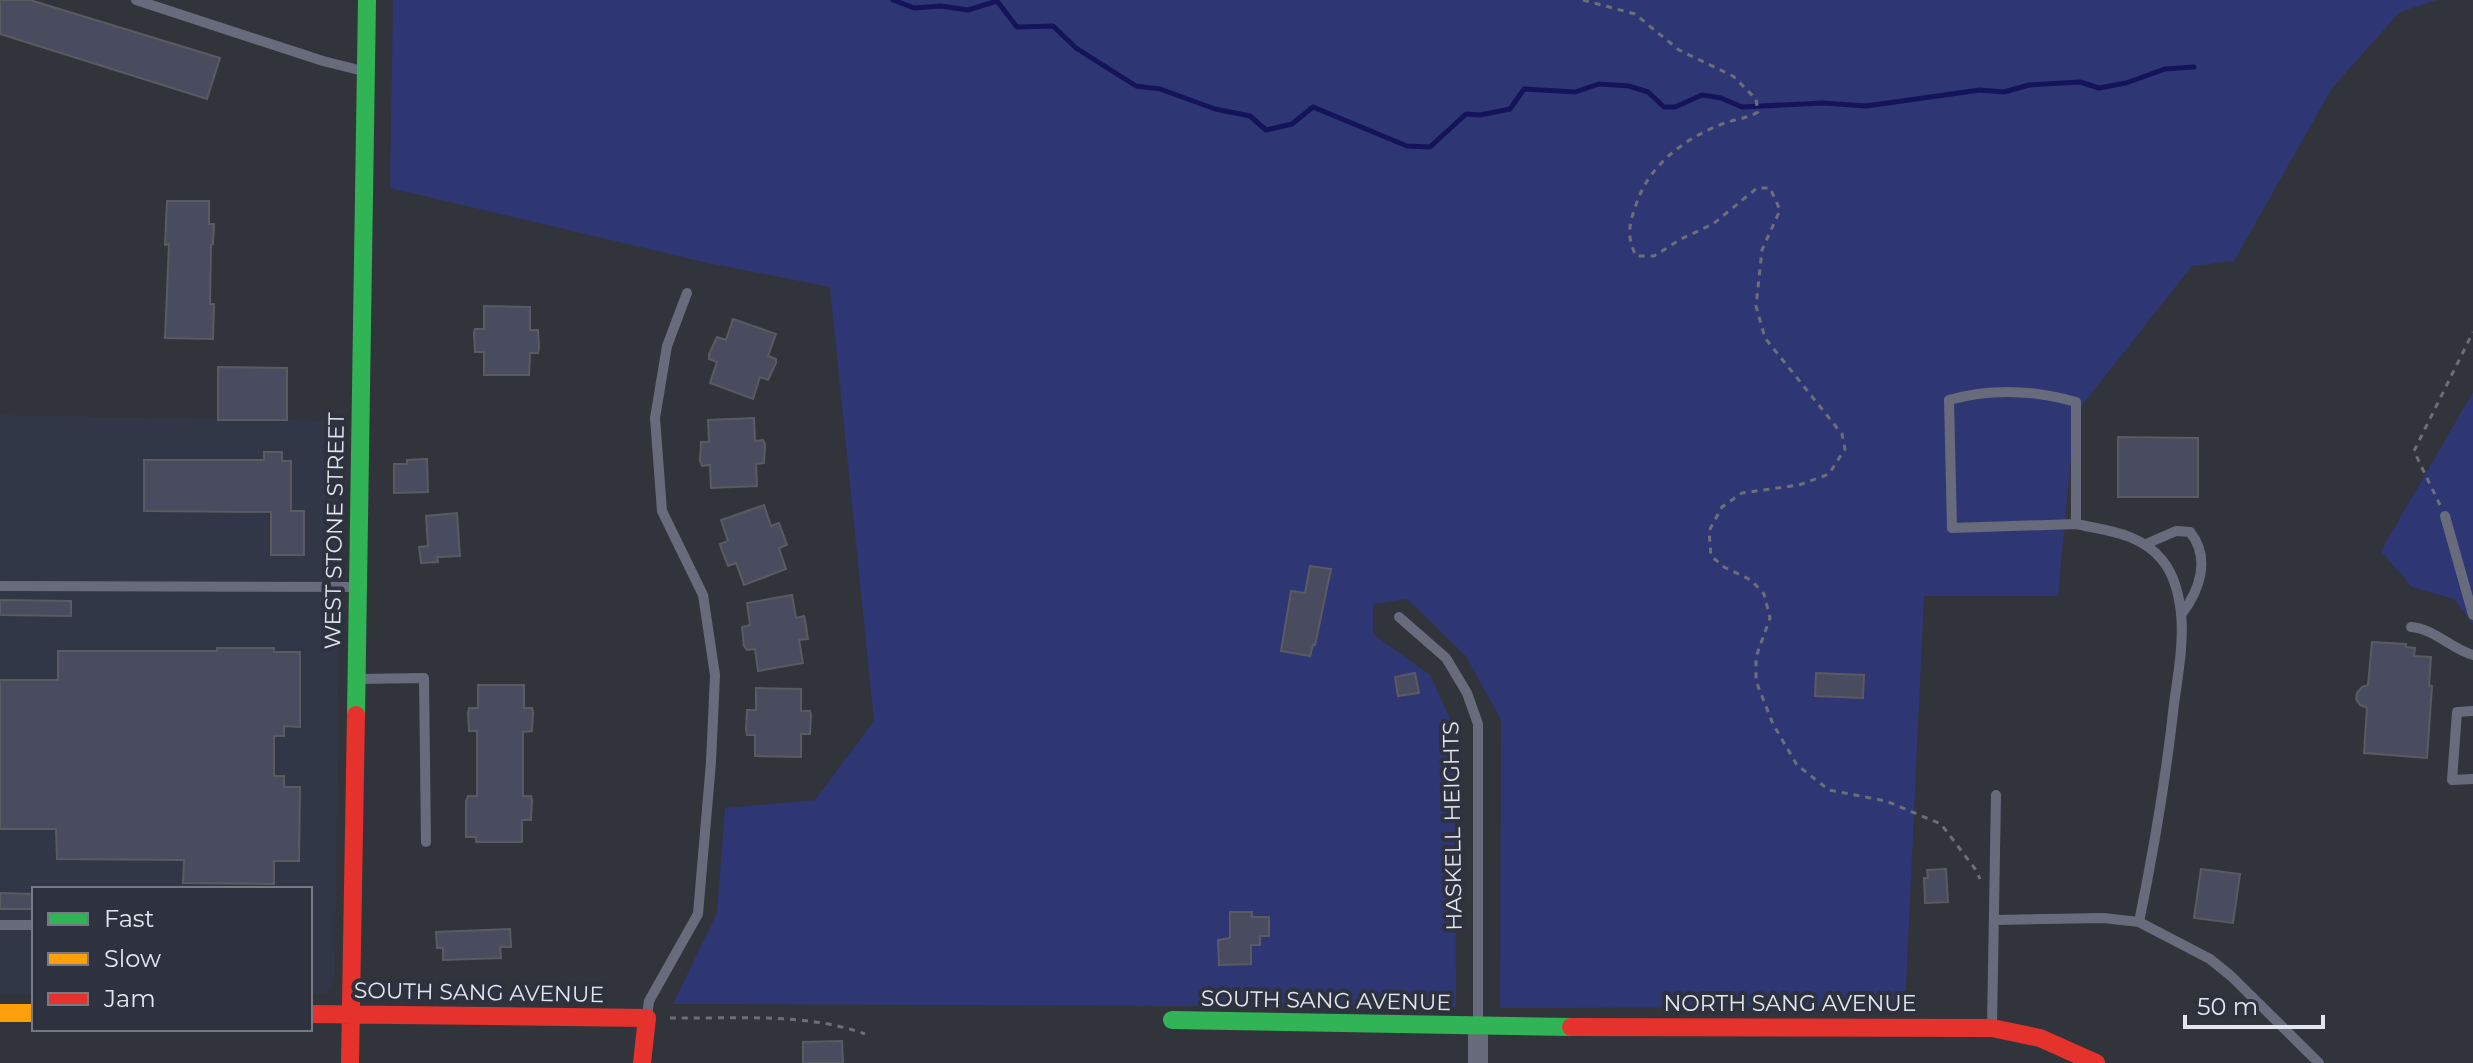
<svg xmlns="http://www.w3.org/2000/svg" width="2473" height="1063" font-family="Montserrat,sans-serif">
<style>
.built{fill:#323748}
.green{fill:#2e3773}
.lines{fill:none;stroke-linecap:round;stroke-linejoin:round}
.stream{stroke:#15145a;stroke-width:5}
.building{fill:#494c5e;stroke:#5a5b61;stroke-width:2}
.path{stroke:#6c6f7a;stroke-width:3;stroke-dasharray:6 6;stroke-linecap:butt}
.lane{stroke:#686b7c;stroke-width:10}
.street{stroke:#686b7c;stroke-width:20}
.fast{stroke:#30b455;stroke-width:18}
.slow{stroke:#ff9f0a;stroke-width:18}
.jam{stroke:#e5322d;stroke-width:18}
.labels{text-anchor:middle;stroke-width:8;stroke-linejoin:round;paint-order:stroke}
.street-label{font-size:22px;fill:#e4e6ef;stroke:#2e323f}
</style>
<rect width="100%" height="100%" fill="#32343b"/>
<path class="built" d="M0 415 341 421 335 971 334 985 326 993 310 996V889H34V995H0Z"/>
<path class="green" d="M393 0H2437L2400 12 2332 88 2234 261 2192 266 2075 414 2058 596H1924L1905 1007 1500 1008 1501 720 1466 656 1407 599 1373 604V634L1430 675 1455 729 1456 1007 673 1004 717 913 725 808 815 800 874 721 830 287 708 263 390 188Z
M2473 392V624L2454 599 2412 587 2381 551Z"/>
<g class="lines">
<path class="stream" d="M893 0 914 8 941 6 968 10 997 1 1017 27 1053 26 1076 48 1136 86 1160 89 1215 109 1250 116 1266 130 1292 124 1313 107 1407 146 1430 147 1466 114 1480 115 1510 109 1524 89 1575 92 1599 84 1629 86 1648 92 1664 107H1675L1702 95 1721 98 1742 107 1823 103 1866 106 1980 90 2004 92 2029 85 2080 82 2099 88 2126 83 2165 69 2194 67"/>
</g>
<path class="building" d="M0 0H30L220 58 207 99 0 34Z
M167 201H209V224H214L213 244 211 245 210 304H214L213 339 165 338 169 244 165 245Z
M484 306 530 307V330H538L539 348 538 353H530L529 375H484V352H475L474 333 475 329H484Z
M733 319 776 334 768 356 776 359V363L768 380 760 377 753 399 710 383 717 362 709 359V354L717 337 726 340Z
M218 367 287 368V420H218Z
M754 418 755 441 763 440 765 444 764 463 756 464 757 486 711 488 710 465 702 466 700 461 701 442H709L708 420Z
M2118 437 2198 438V497H2118Z
M264 452H282V461H291V511H304V555H271V512L144 511V460H264Z
M427 459 428 492 394 493V464H407V460Z
M764 505 771 526 779 523 787 545 779 548 786 569 744 585 736 563 728 566 721 548 720 544 728 541 721 520Z
M457 513 460 556 437 557 438 562 421 563 419 547 428 546 426 516Z
M1310 566 1331 569 1315 645H1313L1310 656 1281 651 1291 591 1305 593Z
M792 595 796 618 804 616 805 620 808 639 799 640 803 663 758 671 755 649 747 650 744 646 742 627 750 625 747 603Z
M0 600 71 601V616L0 615Z
M2372 642 2406 644V647L2415 648 2414 656 2431 657 2429 685 2432 686 2427 758 2364 753 2367 708 2360 705 2356 699 2357 693 2362 687 2368 685Z
M217 648H274V652H300V727L284 726V736H274V776H284V787H300L299 861H274V884L183 883 184 860 57 859 56 829H0V680H58V651H217Z
M1415 673 1419 693 1398 696 1395 677Z
M1816 673 1864 675 1863 698 1815 696Z
M478 685H524V708H532L533 712 532 731 523 732V796H531L532 800 531 820H522V842H476V837H466V801L468 796H477V731H469L468 713 469 708H478Z
M756 688 801 689V711H810L811 715 810 734H801V757L755 756V735H747L746 729 747 710H756Z
M1946 869 1948 902 1925 903 1924 878H1928L1927 870Z
M2201 869 2240 874 2233 923 2194 918Z
M0 893 34 894V909H0Z
M1230 912H1252V917H1269V936H1260V945H1251V964L1219 965 1218 940 1230 938Z
M510 929 511 947H500L501 958 443 960V948H437L436 932Z
M842 1041 843 1063H803V1042Z"/>
<g class="lines">
<path class="path" d="M1583 0 1635 14 1679 50 1733 76 1756 99 1758 112C1746 119 1735 119 1722 124 1686 138 1650 164 1637 202 1629 224 1626 235 1636 256H1654L1681 239 1713 224 1757 188H1770L1780 210 1762 250 1756 306 1765 338 1842 434 1845 449 1829 474 1799 485 1742 493 1722 507 1709 531 1711 556 1724 567 1751 580 1764 594 1770 618 1756 657V681L1773 724 1797 765 1829 790 1886 801 1941 824 1976 870 1980 879
M2440 505 2414 451 2473 332
M670 1018C734 1019 805 1012 865 1034"/>
<path class="lane" d="M136 0 323 61 363 71
M2445 516 2473 615
M2076 524 1952 528 1949 400C1991 388 2034 390 2076 402V524C2108 531 2141 533 2163 561 2174 575 2179 595 2181 613 2184 642 2178 675 2174 704 2166 778 2154 849 2139 922
M2146 544 2176 531 2190 532C2211 558 2200 590 2181 615
M0 586 354 587
M1399 617 1446 658 1467 693 1478 724V1025
M2411 627C2435 629 2451 649 2473 655
M358 679 424 678 426 842
M2473 711 2457 712 2452 780 2473 779
M1994 920 2103 918 2139 922 2210 959 2231 976 2319 1063
M0 925H34
M647 1016 649 1001 698 914 711 762 715 675 703 595 662 511 655 418 667 346 687 293
M1992 1026 1996 795"/>
<path class="street" d="M1478 1063V1027"/>
<path class="fast" d="M356 715 367 0
M1172 1020 1571 1027"/>
<path class="slow" d="M0 1013H34"/>
<path class="jam" d="M310 1014 647 1018 642 1063
M1571 1027 1992 1028 2040 1038 2096 1063
M350 1063 356 715"/>
</g>
<g class="labels">
<g class="street-label">
<text transform="translate(334 531) rotate(-89)" y="8">WEST STONE STREET</text>
<text transform="translate(1452 826) rotate(-91)" y="8">HASKELL HEIGHTS</text>
<text transform="translate(479 992) rotate(1)" y="8">SOUTH SANG AVENUE</text>
<text transform="translate(1326 1000) rotate(1)" y="8">SOUTH SANG AVENUE</text>
<text x="1790" y="1011">NORTH SANG AVENUE</text>
</g>
</g>
<rect x="32" y="887" width="280" height="144" fill="#2e323f" stroke="#777a85" stroke-width="2"/>
<rect x="48" y="913" width="40" height="12" fill="#30b455" stroke="#777a85" stroke-width="2"/>
<text x="104" y="927" font-size="24" fill="#e4e6ef">Fast</text>
<rect x="48" y="953" width="40" height="12" fill="#ff9f0a" stroke="#777a85" stroke-width="2"/>
<text x="104" y="967" font-size="24" fill="#e4e6ef">Slow</text>
<rect x="48" y="993" width="40" height="12" fill="#e5322d" stroke="#777a85" stroke-width="2"/>
<text x="104" y="1007" font-size="24" fill="#e4e6ef">Jam</text>
<path d="M2185 1015v12h138v-12" fill="none" stroke="#e4e6ef" stroke-width="4"/>
<text x="2197" y="1015" font-size="24" fill="#e4e6ef" stroke="#2e323f" stroke-width="6" paint-order="stroke">50 m</text>
</svg>
